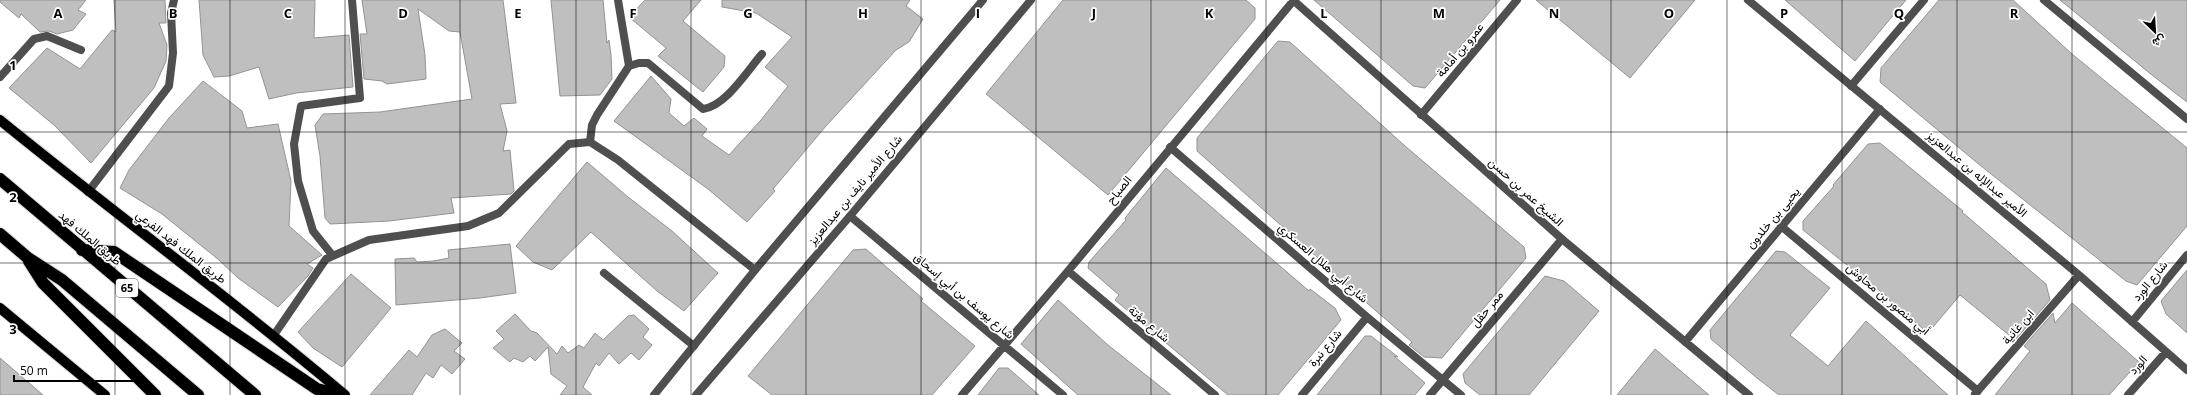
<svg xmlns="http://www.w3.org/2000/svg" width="2187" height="395" font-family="'Open Sans',Vazirmatn,sans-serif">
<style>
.building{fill:#bfbfbf;stroke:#939393}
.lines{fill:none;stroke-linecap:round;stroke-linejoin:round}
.primary-casing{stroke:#dbdbdb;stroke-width:12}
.motorway-casing{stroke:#dbdbdb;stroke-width:14}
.service{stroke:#4f4f4f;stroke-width:8}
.minor{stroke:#4f4f4f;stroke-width:8}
.tertiary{stroke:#4f4f4f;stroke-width:8}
.primary{stroke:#000;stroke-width:10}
.motorway{stroke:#000;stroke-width:12}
.grid{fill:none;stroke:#000;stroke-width:1;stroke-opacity:0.55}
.labels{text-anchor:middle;stroke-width:3.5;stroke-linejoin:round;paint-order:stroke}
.shield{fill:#fff;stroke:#4c4c4c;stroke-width:1}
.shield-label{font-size:11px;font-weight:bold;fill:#000}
.street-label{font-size:12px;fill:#000;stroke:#fff}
.grid-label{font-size:13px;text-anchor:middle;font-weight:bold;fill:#000;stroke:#fff;stroke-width:3.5;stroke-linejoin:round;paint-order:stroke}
</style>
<rect width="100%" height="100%" fill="#fff"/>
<path class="building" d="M0 0H86L78 10 86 14 73 30 57 34 49 31 40 32 21 14 19 18 0 2Z
M114 0H165L166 23H159L167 45 166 61 154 88 91 163 54 125 9 88 47 48 80 69 112 30 116 32Z
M199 0H315L314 38 349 35 353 87 296 93 269 99 259 67 229 76 214 77 203 55Z
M362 0H503L516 103 500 104 507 131 503 151 510 150 514 191 511 194 451 198 454 213 389 221 330 224 325 218 320 156 315 125 323 114 380 112 472 99 460 32 449 31 418 9 425 55 426 79 387 84 382 81 364 79 360 34H367Z
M551 0H603L607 43 609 40 611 55 612 79 600 95 560 96Z
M645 0H701L683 21 725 56 724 67 703 92 658 56 666 48 629 17Z
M722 0H910L906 6 923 19 909 42 896 50 826 126 773 189 775 191 747 222 708 189 614 121 651 76 671 99 669 113 684 126 694 118 707 129 702 136 729 155 761 120 788 86 765 67 792 37 756 13 722 7Z
M1063 0H1246L1255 8V19L1108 195 986 94Z
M1314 0H1500L1425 88 1413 86Z
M1536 0H1695L1630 78Z
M1785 0H1906L1855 61Z
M1939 0H2013L2072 54 2187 148V226L2137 285 2126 281 1981 166 1880 82 1881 68Z
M2060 0H2187V102L2152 75Z
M1278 41 1290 42 1405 146 1524 247 1526 258 1442 358 1424 357 1409 345 1412 342 1316 259 1318 258 1197 151V138Z
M203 81 242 111 247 128 278 124 291 181 289 226 322 255 307 264 313 268 308 276 278 307 238 278 219 260 162 214 120 188 129 170 169 118Z
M1880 143 1963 211 1962 212 2046 284 2050 300 2015 340 1960 295 1928 333 1889 300 1890 299 1803 230V221L1834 186 1833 185 1868 144Z
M587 162 628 197 672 231 718 273 684 311 657 291 591 232 552 270 533 262 516 246Z
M1166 168 1309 291 1310 289 1335 308 1341 320 1278 395H1228L1115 300 1119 295 1088 268 1089 262 1126 220 1125 218Z
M510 244 516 293 480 298 396 305 395 259 414 258 417 262 433 261 449 258 448 250Z
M866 249 923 299 921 301 975 346 932 395H772L748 376 853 250Z
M1776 251 1785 252 1830 288 1790 335 1828 366 1866 321 1948 395H1779L1757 378 1711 339 1710 330Z
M2187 270V333L2166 314 2161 301Z
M351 274 391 308 342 367 313 348 298 332Z
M1545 276 1564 281 1599 311 1529 395H1480L1465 383 1463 374Z
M1058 300 1108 345 1171 395H1078L1021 344Z
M2072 303 2139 362 2109 395H1995L2030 351 2024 346 2053 313 2055 323Z
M515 314 531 331 537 333 557 354 562 346 568 353 579 345 584 348 595 333 603 340 628 316 634 315 649 329 643 337 652 345 639 360 631 353 619 364 609 353 599 366 596 363 583 387 592 395H560L567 386 551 374 548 347 535 361 530 356 523 362 514 358 510 362 493 348 504 339 496 331Z
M445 329 462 343 454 351 465 359 452 374 441 365 433 378 426 373 412 395H370L409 350 417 357 432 335Z
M1365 336H1371L1398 357 1394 356 1425 383 1415 395H1317Z
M1655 349 1709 395H1617Z
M0 358 43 395H0Z
M999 368H1008L1039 395H978Z"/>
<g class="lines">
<g class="primary-casing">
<path id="primary" d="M0 120C114 213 233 300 345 395
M0 308 105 395"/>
</g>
<g class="motorway-casing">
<path id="motorway" d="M0 179 255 395
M0 234 28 258 62 280 198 395
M82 250 114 252 317 389 341 395
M29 261 43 283 155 395"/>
</g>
<path class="service" d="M618 0 629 66
M590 142 592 125 597 115 629 66 639 63H648L703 109C726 106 747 71 762 54
M604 273 694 346
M1430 395 1562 239"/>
<path class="minor" d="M1293 0 1562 239 1749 395
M1748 0 2079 275 2187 370
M2044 0 2187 119
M0 77 34 39 47 36 81 50
M1851 86 1924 0
M1421 115 1517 0
M1170 147 1367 317 1461 395
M88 192 169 86 173 53 171 13 174 0
M850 216 1063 395
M1781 226 1978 391
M333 256 313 231 298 181 294 144 301 106 360 98 352 0
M1068 271 1215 395
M2132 322 2187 255
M274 335 326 259 369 240 468 226 499 213 569 144 590 142 618 160 755 270
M1685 342 1880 109
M1975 394 2079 275
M962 395 1068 271 1294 0
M1302 395 1367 317
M2128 395 2166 352"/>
<path class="tertiary" d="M654 395 755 270 983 0
M696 395 850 216 1031 0"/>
<use href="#primary" class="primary"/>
<use href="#motorway" class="motorway"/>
</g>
<path class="grid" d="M115 0V395M230 0V395M345 0V395M460 0V395M576 0V395M691 0V395M806 0V395M921 0V395M1036 0V395M1151 0V395M1266 0V395M1381 0V395M1496 0V395M1611 0V395M1727 0V395M1842 0V395M1957 0V395M2072 0V395M0 132H2187M0 263H2187"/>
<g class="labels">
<rect class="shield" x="116" y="279" width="22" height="18" rx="3"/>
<g class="shield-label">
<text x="127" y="292">65</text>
</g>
<g class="street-label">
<text transform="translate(1460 50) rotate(-50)" y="4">عمرو بن أمامة</text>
<text transform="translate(1977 174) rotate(40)" y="4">الأمير عبدالإله بن عبدالعزيز</text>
<text transform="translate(855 190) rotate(-50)" y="4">شارع الأمير نايف بن عبدالعزيز</text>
<text transform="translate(1119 190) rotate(-51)" y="4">الصباح</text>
<text transform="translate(1526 192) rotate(42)" y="4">الشيخ عمر بن حسن</text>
<text transform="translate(1773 218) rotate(-50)" y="4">يحيى بن خلدون</text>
<text transform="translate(90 238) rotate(40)" y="4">طريق الملك فهد</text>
<text transform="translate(181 247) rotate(38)" y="4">طريق الملك فهد الفرعي</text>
<text transform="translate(1323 263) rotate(41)" y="4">شارع أبي هلال العسكري</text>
<text transform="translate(2150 281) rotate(-51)" y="4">شارع الورد</text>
<text transform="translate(964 296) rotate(40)" y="4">شارع يوسف بن أبي إسحاق</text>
<text transform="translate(1888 299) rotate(40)" y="4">أبي منصور بن محاوش</text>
<text transform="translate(1487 309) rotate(-50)" y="4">ممر حقل</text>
<text transform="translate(1149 324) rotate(40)" y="4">شارع مؤتة</text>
<text transform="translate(2018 327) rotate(-49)" y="4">ابن غانية</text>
<text transform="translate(1325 348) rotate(-50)" y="4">شارع نبرة</text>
<text transform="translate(2138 365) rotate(-49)" y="4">الورد</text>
</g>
</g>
<g class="grid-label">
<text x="58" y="18">A</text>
<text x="173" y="18">B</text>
<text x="288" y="18">C</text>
<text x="403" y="18">D</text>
<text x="518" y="18">E</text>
<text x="633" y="18">F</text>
<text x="748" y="18">G</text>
<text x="863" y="18">H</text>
<text x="978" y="18">I</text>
<text x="1094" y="18">J</text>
<text x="1209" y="18">K</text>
<text x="1324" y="18">L</text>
<text x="1439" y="18">M</text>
<text x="1554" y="18">N</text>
<text x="1669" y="18">O</text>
<text x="1784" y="18">P</text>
<text x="1899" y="18">Q</text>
<text x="2014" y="18">R</text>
<text x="13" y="70">1</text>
<text x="13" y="202">2</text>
<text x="13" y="334">3</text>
</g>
<g transform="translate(2155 32) rotate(155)" stroke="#ffffff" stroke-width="3" paint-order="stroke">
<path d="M0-3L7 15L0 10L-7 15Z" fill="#000000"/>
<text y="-6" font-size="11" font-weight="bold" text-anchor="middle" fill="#000000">ش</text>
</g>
<path d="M14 375v6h125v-6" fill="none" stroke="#000000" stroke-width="2"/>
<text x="20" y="375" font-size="12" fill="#000000" stroke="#ffffff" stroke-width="3" paint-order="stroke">50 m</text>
</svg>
